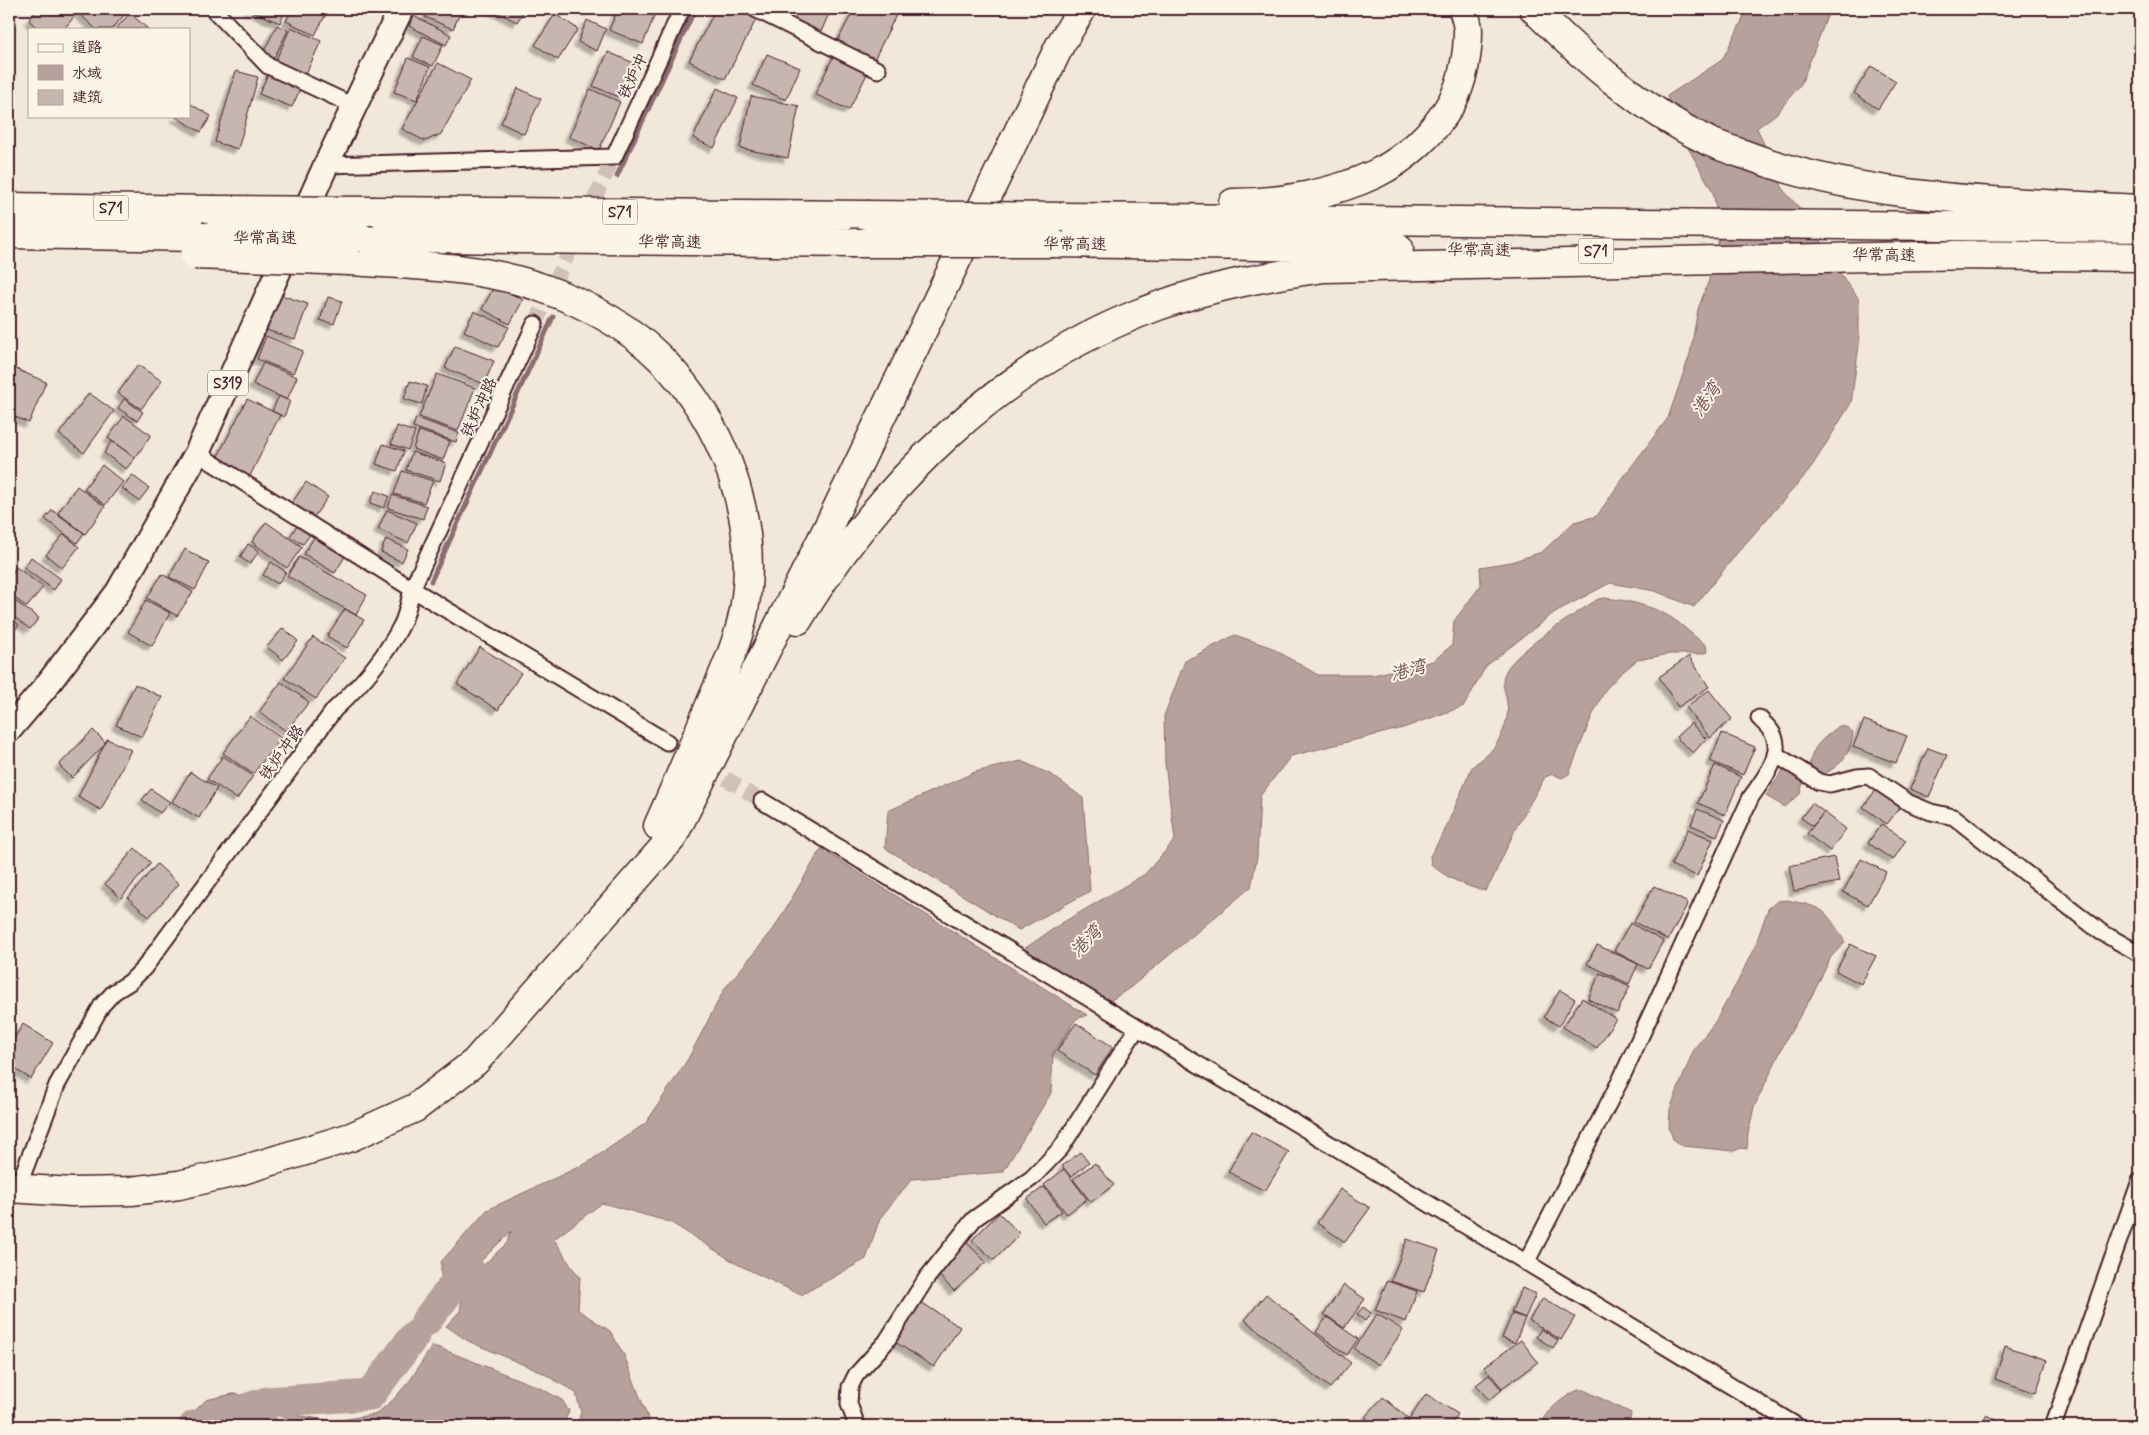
<svg xmlns="http://www.w3.org/2000/svg" width="2149" height="1435" font-family="Mynerve,'LXGW WenKai TC',sans-serif">
<style>
.water{fill:#b6a19c;stroke:#8b6d6f}
.lines{fill:none;stroke-linecap:round;stroke-linejoin:round}
.stream{stroke:#8b6d6f;stroke-width:5}
.river{stroke:#b6a19c;stroke-width:31}
.building{fill:#c7b6af;stroke:#4a1f2b;filter:url(#shadow)}
.street-tunnel{stroke:#d0c0b7;stroke-width:15;stroke-dasharray:15 8;stroke-linecap:butt}
.street-casing{stroke:#4a1f2b;stroke-width:19}
.primary-casing{stroke:#4a1f2b;stroke-width:28}
.highway-casing{stroke:#4a1f2b;stroke-width:31}
.street{stroke:#fcf5e5;stroke-width:15}
.primary{stroke:#fcf5e5;stroke-width:24}
.highway{stroke:#fcf5e5;stroke-width:28}
.highway-bridge-casing{stroke:#4a1f2b;stroke-width:31;stroke-linecap:butt}
.highway-bridge{stroke:#fcf5e5;stroke-width:28}
.labels{text-anchor:middle;stroke-width:4;stroke-linejoin:round;paint-order:stroke}
.shield{fill:#fcf5e5;stroke:#7f5f63;stroke-width:1}
.shield-label{font-size:15px;font-weight:bold;fill:#4a1f2b}
.street-label{font-size:16px;fill:#4a1f2b;stroke:#fcf5e5}
.water-label{font-size:18px;font-style:italic;fill:#704c53;stroke:#fcf5e5}
</style>
<defs>
<filter id="shadow"><feDropShadow dx="-4.5" dy="4.5" stdDeviation="1" flood-color="#0004"/></filter>
</defs>
<rect width="100%" height="100%" fill="#f1e8da"/>
<filter id="ink" filterUnits="userSpaceOnUse"><feTurbulence type="fractalNoise" baseFrequency=".02" numOctaves="2"/><feDisplacementMap in="SourceGraphic" scale="10" xChannelSelector="R" yChannelSelector="G"/><feConvolveMatrix kernelMatrix="1 2 1 2 8 2 1 2 1" color-interpolation-filters="sRGB"/></filter>
<g filter="url(#ink)">
<path class="water" d="M1748 9H1830L1801 84 1776 114 1757 128 1784 191 1816 226 1826 254 1859 299V345L1851 403 1829 439 1809 471 1738 552 1694 607 1655 591 1610 583 1555 612 1486 666 1464 706 1403 728 1291 756 1260 796 1257 857 1251 887 1131 987 1104 1005 1018 953 1062 923 1145 874 1175 840 1165 764 1164 716 1185 661 1235 635 1270 647 1318 675H1373L1433 661 1452 645 1454 621 1481 585 1480 567 1511 562 1542 552 1574 522 1597 516 1625 475 1668 418 1690 354 1698 309 1709 280 1720 233 1713 192 1687 146 1667 96 1722 60Z
M1605 598C1626 600 1654 606 1672 618 1684 626 1694 637 1706 645L1707 652 1700 654H1670L1637 660 1619 675 1605 690 1592 716 1569 774 1562 778 1553 774 1545 777 1516 828 1491 882 1485 891C1467 887 1444 877 1431 864L1430 856 1444 832 1472 767C1477 762 1483 759 1487 755 1500 743 1510 720 1507 703 1506 692 1500 683 1505 673 1514 651 1577 613 1598 599Z
M1839 726 1846 727 1853 732C1850 759 1839 766 1816 779L1809 767C1813 744 1822 740 1839 726Z
M1021 761 1052 775 1083 798 1090 891 1019 930 885 848 888 811 975 772Z
M1785 767 1794 768 1803 783 1800 794 1785 807 1766 796Z
M821 849 1087 1015 1076 1019 1053 1055 1051 1093 1003 1172 912 1179 880 1218 866 1259 801 1295 737 1264 670 1222 602 1203 553 1240 556 1242 571 1266 580 1277 578 1310 610 1331 624 1355 651 1426H577L581 1412 576 1393 543 1373 468 1341 446 1326 460 1311 463 1292 470 1278 507 1243 511 1231 441 1301V1262L487 1210 587 1163 646 1123 688 1059 725 988 773 930Z
M1787 900C1826 908 1824 908 1845 942L1831 957 1814 992 1787 1038 1754 1107 1748 1134 1747 1149 1741 1148 1734 1151 1683 1146 1673 1139 1669 1128 1670 1109 1694 1049 1715 1022 1737 983 1755 946 1768 909 1777 901Z
M432 1346 437 1347 540 1388 562 1400 569 1411 563 1426H298L273 1412 335 1421 376 1414 393 1400 411 1379Z
M1578 1390H1584L1631 1413 1629 1426H1542C1544 1411 1565 1396 1578 1390Z
M237 1393 287 1426H179L206 1400Z"/>
<g class="lines">
<path class="stream" d="M617 176 695 9
M431 581 553 317"/>
<path class="river" d="M426 1321 468 1267
M194 1426 267 1402 370 1395 414 1336"/>
</g>
<path class="building" d="M38 9H70L76 14 64 29H38L29 20Z
M74 9H119L125 14 112 29H96Z
M246 9H286L280 23Z
M293 9H314L326 14 315 35 286 21Z
M429 9H462L453 29 425 17Z
M491 9H525L517 22Z
M618 9H657L643 44 609 30Z
M716 9H744L758 16 725 79 689 61Z
M784 9H831L820 34 781 18Z
M854 9H899L874 60 837 42Z
M130 13 148 29H116Z
M555 14 578 29 558 60 535 45Z
M414 16 451 35 446 45 409 26Z
M587 20 606 29 597 51 578 42Z
M277 25 288 30 274 58 263 53Z
M291 27 321 41 305 76 275 62Z
M423 36 443 45 433 66 413 57Z
M608 52 636 64 621 98 593 86Z
M835 53 869 70 849 110 815 94Z
M767 54 800 68 786 100 753 85Z
M408 58 430 67 417 100 394 92Z
M438 63 471 80 441 134 425 141 402 129Z
M1871 66 1896 81 1878 109 1854 93Z
M236 71 258 77 238 149 215 142Z
M269 72 302 85 292 107 259 94Z
M518 88 541 99 524 134 501 123Z
M717 88 738 98 714 148 693 138Z
M590 89 620 102 599 150 569 137Z
M751 96 799 106 788 158 740 148Z
M189 103 211 116 201 132 174 116H189Z
M495 285 523 300 510 324 482 309Z
M275 293 308 304 295 339 263 329Z
M328 297 342 301 334 324 320 320Z
M474 311 509 327 498 347 464 331Z
M266 336 303 351 293 373 257 359Z
M455 346 494 361 484 384 445 368Z
M263 363 297 377 287 400 253 384Z
M138 365 162 381 141 409 118 393Z
M9 366 46 382 29 423 9 414Z
M437 374 475 388 458 431 419 417Z
M410 381 427 386 422 404 404 399Z
M89 393 114 411 84 453 59 434Z
M279 396 290 401 284 417 272 411Z
M124 399 143 412 137 421 118 408Z
M247 399 280 415 249 478 216 460Z
M124 416 151 435 135 458 108 438Z
M416 418 459 433 456 442 413 427Z
M397 426 415 432 408 450 391 444Z
M419 431 450 441 443 460 413 449Z
M112 441 135 458 126 469 104 453Z
M383 444 404 451 397 471 376 464Z
M412 452 446 463 440 481 406 470Z
M102 465 123 482 105 505 84 489Z
M402 471 433 481 424 503 394 494Z
M132 475 149 488 139 501 122 488Z
M306 482 328 497 313 518 292 503Z
M77 486 105 507 85 534 58 513Z
M375 491 389 496 384 508 370 503Z
M392 495 427 506 423 519 388 508Z
M52 510 84 533 77 543 45 519Z
M387 510 417 523 408 543 378 529Z
M266 522 302 547 287 568 252 542Z
M299 523 312 532 303 544 290 536Z
M64 534 79 547 62 568 46 555Z
M316 534 347 553 335 573 304 554Z
M386 539 408 549 402 562 381 552Z
M248 544 259 551 250 564 240 557Z
M185 549 209 563 195 590 169 577Z
M31 557 61 579 54 590 24 568Z
M299 557 367 595 356 615 287 576Z
M271 562 286 572 278 584 263 575Z
M16 567 43 587 27 607 9 594V577Z
M162 574 193 592 177 616 147 598Z
M12 599 39 618 30 629 9 613V603Z
M146 600 170 613 152 646 128 632Z
M345 609 364 620 347 648 327 636Z
M9 617 19 625 9 636Z
M283 628 298 641 283 660 267 647Z
M313 637 345 658 316 699 284 678Z
M480 647 521 673 498 710 457 684Z
M1689 656 1709 687 1678 707 1659 677Z
M281 682 309 702 286 731 259 712Z
M135 684 162 697 142 737 116 725Z
M1709 690 1732 719 1710 738 1686 707Z
M250 716 281 738 253 774 223 753Z
M1864 720 1907 736 1896 763 1853 747Z
M1691 723 1706 739 1693 753 1676 737Z
M93 730 106 743 72 778 59 765Z
M1722 733 1755 747 1743 775 1710 761Z
M107 739 131 750 101 810 78 797Z
M1928 748 1947 755 1929 797 1910 789Z
M223 756 253 776 237 799 207 779Z
M1715 765 1741 777 1725 815 1698 803Z
M190 772 217 788 199 818 172 802Z
M151 789 170 802 160 813 142 800Z
M1876 790 1900 807 1887 824 1863 807Z
M1812 803 1824 812 1813 826 1801 818Z
M1697 809 1724 820 1717 836 1691 825Z
M1824 812 1846 829 1830 851 1807 834Z
M1881 824 1906 840 1893 860 1868 843Z
M1688 829 1713 840 1697 876 1671 865Z
M135 848 151 863 121 898 105 884Z
M1834 857 1839 882 1794 891 1789 866Z
M1861 859 1886 872 1868 905 1843 892Z
M157 864 179 884 149 917 128 898Z
M1654 886 1688 903 1668 940 1634 922Z
M1630 923 1663 941 1648 969 1614 951Z
M1850 944 1876 956 1861 984 1836 971Z
M1597 945 1638 964 1629 984 1587 964Z
M1600 973 1630 986 1617 1013 1588 999Z
M1560 990 1575 999 1559 1026 1544 1017Z
M1582 998 1616 1019 1597 1048 1563 1027Z
M1076 1023 1113 1047 1095 1075 1057 1051Z
M23 1024 53 1043 31 1079 9 1065V1047Z
M1251 1132 1289 1152 1265 1191 1228 1172Z
M1080 1152 1089 1162 1071 1177 1062 1166Z
M1095 1163 1114 1185 1091 1202 1073 1179Z
M1064 1169 1087 1199 1067 1214 1044 1185Z
M1044 1187 1062 1211 1044 1223 1027 1199Z
M1340 1189 1370 1208 1345 1242 1317 1223Z
M999 1213 1020 1234 994 1260 972 1240Z
M1407 1239 1439 1250 1424 1292 1391 1281Z
M965 1241 986 1262 954 1291 934 1270Z
M1387 1281 1417 1291 1406 1322 1375 1310Z
M1344 1285 1365 1299 1344 1328 1324 1314Z
M1522 1288 1536 1294 1525 1318 1511 1312Z
M1266 1294 1351 1363 1330 1388 1245 1320Z
M1543 1298 1575 1317 1561 1340 1529 1320Z
M919 1301 960 1327 934 1367 892 1340Z
M1363 1307 1371 1313 1365 1321 1357 1314Z
M1377 1314 1403 1330 1379 1365 1354 1349Z
M1512 1314 1525 1318 1515 1343 1502 1338Z
M1327 1317 1358 1339 1347 1355 1316 1332Z
M1541 1329 1558 1340 1553 1348 1536 1337Z
M1521 1340 1538 1362 1502 1388 1484 1367Z
M2005 1346 2047 1360 2036 1393 1995 1379Z
M1489 1375 1502 1390 1489 1400 1476 1385Z
M1426 1394 1458 1414 1450 1426H1411L1407 1423Z
M1383 1397 1408 1418 1400 1426H1376L1365 1417Z
M1986 1415 2009 1426H1982Z"/>
<g class="lines">
<path class="street-tunnel" d="M535 324 614 157
M667 742 762 801"/>
<g class="street-casing">
<path id="street" d="M213 9 268 66 354 106
M755 9 878 70
M326 165 614 157 682 9
M197 453 412 589 667 742
M1775 754 1819 782 1830 784 1857 777 1869 776 1909 803 1931 812 1954 817 2101 932 2140 954
M762 801 1797 1426
M21 1179 57 1085 102 1005 114 992 130 982 144 968 334 710C361 685 384 659 401 626 407 615 409 601 412 589L535 324
M1526 1263 1620 1081 1751 797C1762 781 1783 757 1774 736 1772 730 1764 723 1759 718
M857 1426 849 1404 850 1387 856 1375 886 1342 926 1279 974 1219 1032 1178 1061 1148 1137 1028
M2053 1426 2140 1181"/>
</g>
<g class="primary-casing">
<path id="primary" d="M9 730 44 689 118 592 197 453 326 165 401 9"/>
</g>
<g class="highway-casing">
<path id="highway" d="M1534 9C1587 62 1642 109 1710 142 1722 147 1734 151 1746 155 1871 202 2008 201 2140 209
M1233 203C1280 203 1333 194 1375 174 1406 159 1435 132 1452 102 1463 82 1468 53 1468 31 1468 24 1465 16 1463 9
M9 207 213 210
M375 211 866 215
M1064 217 2140 228
M9 234 202 237
M360 237 850 243
M1053 243 1399 248
M1954 255 2140 257
M349 261C414 265 483 266 545 289 586 304 629 327 660 358 724 422 760 520 744 610 738 644 723 674 710 705 693 746 676 786 658 826
M798 620C882 481 1003 362 1158 306 1212 286 1268 276 1324 268L1973 255
M9 1188 72 1192 131 1191 179 1185 236 1172 351 1137 415 1108 475 1062 672 838 831 521 1060 45 1082 9"/>
</g>
<use href="#street" class="street"/>
<use href="#primary" class="primary"/>
<use href="#highway" class="highway"/>
<g class="highway-bridge-casing">
<path id="highway-bridge" d="M213 210 375 211
M866 215 1064 217
M202 237H360
M850 243H1053
M195 255 349 261"/>
</g>
<use href="#highway-bridge" class="highway-bridge"/>
</g>
</g>
<g class="labels">
<g class="shield">
<rect x="93.5" y="195.5" width="35" height="25" rx="4"/>
<rect x="602.5" y="199.5" width="35" height="25" rx="4"/>
<rect x="1578.5" y="238.5" width="35" height="25" rx="4"/>
<rect x="208" y="370.5" width="40" height="25" rx="4"/>
</g>
<g class="shield-label">
<text x="111" y="213">S71</text>
<text x="620" y="217">S71</text>
<text x="1596" y="256">S71</text>
<text x="228" y="388">S319</text>
</g>
<g class="street-label">
<text transform="translate(632 76) rotate(-65)" y="6">铁炉冲</text>
<text x="265" y="243">华常高速</text>
<text transform="translate(670 241) rotate(1)" y="6">华常高速</text>
<text transform="translate(1075 243) rotate(1)" y="6">华常高速</text>
<text transform="translate(1479 249) rotate(1)" y="6">华常高速</text>
<text transform="translate(1884 254) rotate(1)" y="6">华常高速</text>
<text transform="translate(478 407) rotate(-65)" y="6">铁炉冲路</text>
<text transform="translate(281 752) rotate(-54)" y="6">铁炉冲路</text>
</g>
<g class="water-label">
<text transform="translate(1706 399) rotate(-55)" y="6">港湾</text>
<text transform="translate(1408 670) rotate(-14)" y="6">港湾</text>
<text transform="translate(1086 941) rotate(-46)" y="6">港湾</text>
</g>
</g>
<rect width="2149" height="1435" fill="none" stroke="#fcf5e5" stroke-width="30"/>
<rect x="15" y="15" width="2119" height="1405" fill="none" stroke="#4a1f2b" stroke-width="2" filter="url(#ink)"/>
<rect x="28" y="28" width="162" height="90" fill="#fcf5e5" stroke="#b59f9b"/>
<rect x="38" y="44" width="25" height="8" fill="#fcf5e5" stroke="#b59f9b"/>
<text x="72" y="52" font-size="15" fill="#4a1f2b">道路</text>
<rect x="38" y="65" width="25" height="15" fill="#b6a19c" stroke="#b59f9b"/>
<text x="72" y="78" font-size="15" fill="#4a1f2b">水域</text>
<rect x="38" y="90" width="25" height="15" fill="#c7b6af" stroke="#b59f9b"/>
<text x="72" y="102" font-size="15" fill="#4a1f2b">建筑</text>
</svg>
